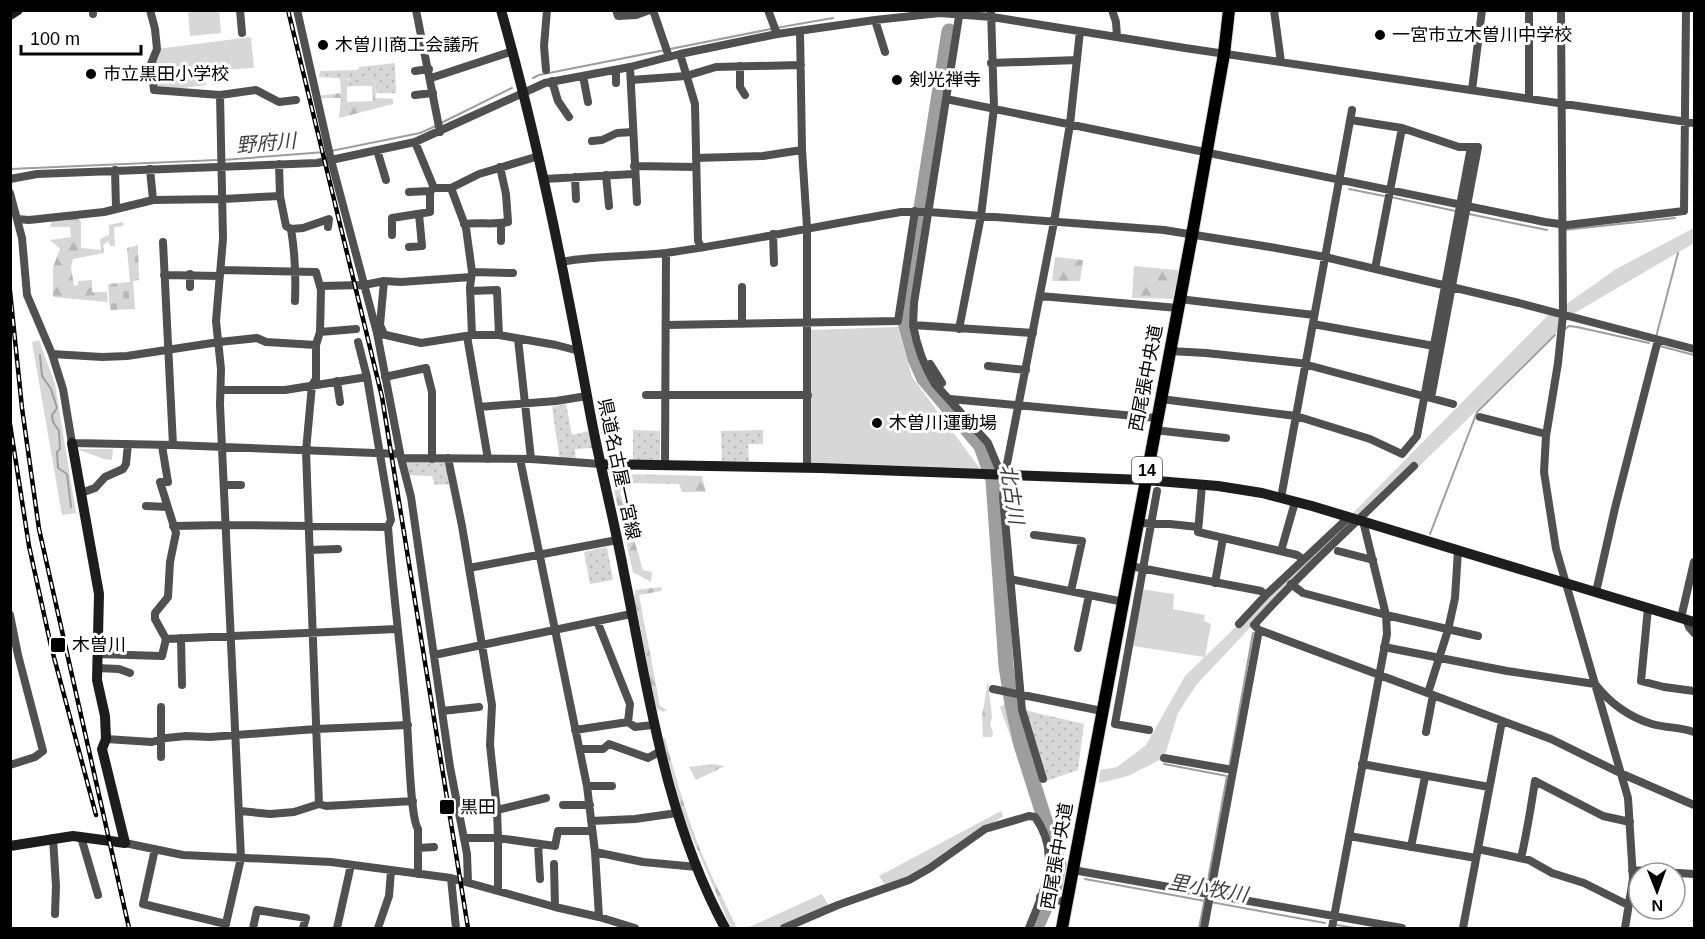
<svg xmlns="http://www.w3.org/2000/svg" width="1705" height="939" font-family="Arial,'Noto Sans JP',sans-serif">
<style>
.grass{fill:url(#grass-dots)}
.forest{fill:url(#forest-firs)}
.cemetery{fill:url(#cemetery-stones)}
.green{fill:#d7d7d7}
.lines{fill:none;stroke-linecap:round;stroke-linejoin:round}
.stream{stroke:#9e9e9e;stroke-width:2}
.river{stroke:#9e9e9e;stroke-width:15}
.primary-casing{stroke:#dbdbdb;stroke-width:14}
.street{stroke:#505050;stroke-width:8}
.secondary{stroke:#1d1d1d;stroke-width:10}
.primary{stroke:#000;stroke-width:12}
.rail-casing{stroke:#000;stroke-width:4.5}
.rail{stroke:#fff;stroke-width:2;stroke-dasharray:7;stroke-linecap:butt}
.poi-dot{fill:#000;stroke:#fff;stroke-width:2}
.labels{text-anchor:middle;stroke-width:6;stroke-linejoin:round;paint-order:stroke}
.shield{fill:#fff;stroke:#4c4c4c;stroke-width:1.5}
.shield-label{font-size:16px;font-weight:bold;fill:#000}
.poi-label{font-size:18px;fill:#000;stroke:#fff;text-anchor:start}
.street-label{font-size:18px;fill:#000;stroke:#fff}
.water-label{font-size:20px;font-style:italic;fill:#3f3f3f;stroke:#fff}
</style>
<defs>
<pattern id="grass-dots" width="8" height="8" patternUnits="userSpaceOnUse" patternTransform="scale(1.5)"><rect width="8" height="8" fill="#d7d7d7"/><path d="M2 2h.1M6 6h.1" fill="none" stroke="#b7b7b7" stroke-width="1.8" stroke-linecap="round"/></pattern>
<pattern id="forest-firs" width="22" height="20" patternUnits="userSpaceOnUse" patternTransform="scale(1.5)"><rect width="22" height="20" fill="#d7d7d7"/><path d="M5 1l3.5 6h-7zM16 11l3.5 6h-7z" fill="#b7b7b7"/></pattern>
<pattern id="cemetery-stones" width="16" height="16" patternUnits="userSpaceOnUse" patternTransform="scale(1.5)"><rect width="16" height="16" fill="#d7d7d7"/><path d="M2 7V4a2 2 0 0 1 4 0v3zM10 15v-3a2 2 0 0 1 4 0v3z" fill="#b7b7b7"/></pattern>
</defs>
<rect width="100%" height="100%" fill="#fff"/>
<path class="grass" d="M395 63 396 93H376L375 80 361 81V86H351L350 79 319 77 320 71 358 70 359 67Z
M566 404 572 435 588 431 593 448 575 449 576 462 560 461 552 407Z
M633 430 660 431V460H633Z
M763 430V444H748L749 461H722L721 431Z
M405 458H446L449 484 435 485 432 476 409 475Z
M607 547 613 580 590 584 584 552Z
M1024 710 1084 724 1078 770 1046 781Z"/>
<path class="forest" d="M340 78 351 80V86L347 87V102L373 101 372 86H361V81L375 80 376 98 393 99V104L339 118 341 98H321L317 96 341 93Z
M78 217 81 222V248L101 250 100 239 109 235V225L123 222V226L114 227 115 246H110L108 241 103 245 104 253 73 259 71 267 74 286 78 285V281L92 280V292H107L108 302 53 297V267L60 249 50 240 71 237 70 227H50L52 220Z
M1055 257 1083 260 1080 281H1052Z
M1134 266 1185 271 1179 299 1132 298Z
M622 474 702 476 706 492H682L679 484 628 483 620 492 643 570 652 572 651 582 633 572 613 486Z
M661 587 662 591 639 595 660 706 667 710 663 712 656 708 634 596 636 590Z
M988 681 992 717 990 724 993 733 992 737H983L982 716Z
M1006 703 1028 776 1025 778 1000 707Z
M662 737 665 738C677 781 688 823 706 863 715 885 727 905 736 927L731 928 685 821Z
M712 764 725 766 696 780 689 767Z"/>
<path class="cemetery" d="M138 245 139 280 133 281 135 309 110 310 108 284 130 282 127 248Z"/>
<path class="green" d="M188 11H219L221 33 190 36Z
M251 37 254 68 204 71 206 85 160 91 151 64 157 49Z
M1694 228V243L1573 314 1566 313 1565 305 1616 269Z
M1551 312 1563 315 1561 328 1363 521 1358 520 1294 581 1197 684 1178 713 1164 758 1128 776 1099 783 1100 770 1117 767 1146 745 1185 676 1349 517Z
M898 327 912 377 984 474 807 468 808 330Z
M39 340 55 384 76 513 62 515 32 342Z
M77 449H113L112 460 104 459Z
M1140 589 1174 594 1173 609 1205 615 1204 621 1211 624 1205 657 1133 646Z
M1001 811 1003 816 930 868 888 889 879 876Z
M822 894 829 906 781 928H747Z"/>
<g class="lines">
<path class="stream" d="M776 28 833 18
M533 78 539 75 771 29
M441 123 512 88
M331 151 420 133 436 126
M223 160 325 152
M10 169 217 160
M1349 189 1384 196
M1391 197 1455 211
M1469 214 1547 230
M1564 230 1675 218
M1565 329 1569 326 1577 327 1649 343
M1656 337 1678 253
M1660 346 1694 355
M40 355 42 376 51 389 57 408 52 415 53 422 59 431 60 449 57 452 58 468 67 474 71 507
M1430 534 1477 412 1555 335
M1164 764 1227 776 1206 891
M1229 768 1253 633
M1085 879 1325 923
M1337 925 1355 928
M1199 928 1205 898"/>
<path class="river" d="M949 31 906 303 905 323 915 359 924 379 981 446 993 480 1006 666 1012 704 1021 745 1059 864 1055 886 1036 928"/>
<g class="primary-casing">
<path id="primary" d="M1062 928 1192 235 1224 54 1229 10"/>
</g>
<path class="street" d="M93 10V14
M150 10 155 29 157 49 151 64 154 90 220 95 256 90 279 102 296 100
M240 10 242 33
M297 10 331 160 377 333 401 458 411 497 450 767 467 854 468 882
M416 10 440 132
M616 10 618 16 636 15 650 10
M653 10 669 57
M768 10 777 34
M960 10 914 303 913 325 1033 333
M1112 10 1116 22 1117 37
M1274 10 1281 62
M1561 10 1563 315 1558 363 1546 436 1544 472 1556 549 1628 798 1633 879 1625 928
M875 20 885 52
M800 31 802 150 807 227V468
M680 54 695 104 698 241 701 247
M991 63 1077 60
M740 66V87L745 95
M630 67 637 202
M546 70 544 46 547 10
M616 70V83
M415 71 429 69
M583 76 588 102
M431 78 513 51
M631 80 686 76 716 67 801 65
M552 81 558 101 569 117
M1472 90 1482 10
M220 95 223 239 216 321 221 369 220 405 241 858 225 928
M415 95 433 93
M1529 98V10
M946 99 1545 222 1567 225 1684 211 1686 10
M1351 120 1402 128 1459 147H1478L1431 398
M592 141 602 140 617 133 633 132
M415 142 434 188H451L479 174 539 156
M377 150 386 180
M696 158 763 156 802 150
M279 164 280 196 286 226 291 229C295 253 296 276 295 301
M634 166 696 167
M150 169 153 200
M115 170 116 208
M606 175 609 206
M575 177 576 199
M10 179 37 174 317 163 415 142 545 83 630 67 680 54 777 34 875 20 940 13 992 17 1185 48 1694 123
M544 179 634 174
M451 188 466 228 472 272 470 287 472 335
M409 192 430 191
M10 193 22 238 27 295 52 354 63 389 72 443 173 445 400 454
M17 219 29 220 104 212 153 200 223 199 280 196
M501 223V241
M464 224C479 222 493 225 508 222L506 194 500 167
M291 229 303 228 329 219 328 227
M773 234 774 263
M392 235V218L430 212V191L434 188
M163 242 173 445
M409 247 422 246 419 214
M561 262C596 255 631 257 666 253 745 242 822 225 901 212H929L1164 230 1270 247 1325 257 1519 303 1694 349
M1375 269 1402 128
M221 270 316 272 321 290 320 332 316 345V379L312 385 306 451 319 804
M472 272 513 273
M190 274V287
M164 275 220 276
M384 281 380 325 384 334
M320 286 364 285 384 281 401 282 471 277
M470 291 497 290 499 335
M1040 296 1178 308
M1179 299 1314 315
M742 324V287
M1313 324 1434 346
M666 325 898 321 915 211
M913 325C917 347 923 365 935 384L988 443 998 467
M959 329 981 216 994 108 991 10
M320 332 356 329
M377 333 421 343 472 335H499L556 345 579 351
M467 336 488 459
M518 339 531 459
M358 342 367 377 391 520 388 527C393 593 402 659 407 724 409 744 410 817 418 829V874
M1170 351 1206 353 1300 363 1453 404
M52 354 102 357 127 356 219 342 257 338 266 342 316 345
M930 364 942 383
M988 366 1026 370
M385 377 426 368 432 392V459
M337 381 340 402
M222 390H285L367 377
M646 395H808
M950 399 1157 418
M1161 399 1296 416 1370 439 1402 454 1417 436 1471 147
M479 407 556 401 587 396
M1480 417 1546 434
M1154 430 1226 438
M401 458 531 459 600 464
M448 458 462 526 492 705 490 745 497 810 498 838 555 846 558 831H592
M520 459 587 786 595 852 599 917
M665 464 666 253
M225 485H241
M1202 485 1198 532 1297 555 1303 559
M81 493 95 488 105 477 123 469 126 464 128 444
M1281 498 1352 110
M146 506 167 507
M1138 523 1170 524 1198 527
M173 526 226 525 388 527
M1034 535 1082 541 1071 591
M310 550 338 549
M1281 551 1295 502
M1338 551 1373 560
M1130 566 1261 591 1266 595
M469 568 617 540
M1010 579 1124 602
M1215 583 1223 538
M1291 584 1303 593 1386 615 1478 636
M1596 592 1615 508 1658 340
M1648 608 1641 681 1664 687 1694 691
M10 615 18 655 43 751 35 757 10 765
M1681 618 1694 562
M1686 619 1689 627 1694 633
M597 621 630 704 628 722
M1239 624 1266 595 1349 517
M1259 630 1551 739 1620 773 1694 805
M181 638 182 685
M166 639 397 629
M1384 647 1507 671 1595 684C1609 702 1629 717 1652 724 1666 728 1681 727 1694 732
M1078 648 1089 595
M97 654 162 656 166 639 155 619V613L168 597 170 562 176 533 160 482H168L162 446
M434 655 631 614
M97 668 119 669 130 673
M993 689 1102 711
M1428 693 1448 630 1455 598 1458 550
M161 707V757
M442 711 479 707
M575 730 628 722 635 727 653 725
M1149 730 1115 724 1157 491
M1426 732 1433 695
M106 739 152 742 166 738 186 736 210 737 316 729 408 725
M580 749H603L609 744 648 758 659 752
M1164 758 1233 770
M1362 764 1489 787
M1043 779 1022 710 1003 497 1005 474 1054 222 1070 124 1080 31
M587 786H612
M563 805H590
M497 810 546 798
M240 811 270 814 294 812 319 804 326 806 413 801
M591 821 635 819 677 813
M1349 836 1476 858
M81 837 98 895
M53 838 56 886 55 914
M464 838H498V891
M125 843 183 855 331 862 451 878 555 907 599 917 635 928
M538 844 540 879
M1411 847 1425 777
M418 848 434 847
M155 849 143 904 226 924
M1478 849 1529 860 1552 873 1584 883 1628 905
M595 852 643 862 697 867
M1521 858C1527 833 1531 807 1535 781L1603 816 1630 822
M554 864 555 907
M1073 870 1402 928
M1632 870 1694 874
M451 878 456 928
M1040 897 1067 902
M253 928 257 910 306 918 303 928
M337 928 351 865
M378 928 389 896 391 871
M784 928 838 905 909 880 930 868 985 829 1029 816 1035 817C1062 854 1044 891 1029 928
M1204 928 1259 630 1254 625C1304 569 1360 519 1414 466
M1332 928 1387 634 1386 615 1363 521
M1463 928 1502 721"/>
<path class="secondary" d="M501 10C537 137 563 266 587 396 597 455 613 514 624 573 649 695 665 817 725 928
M10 15 18 10
M600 464 820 468 1145 480 1218 486 1262 493 1312 506 1694 622
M10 846 73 836 125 843 102 749 106 739 105 716 97 680 99 594 72 443"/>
<use href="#primary" class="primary"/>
<g class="rail-casing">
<path id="rail" d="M288 10 382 397 468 928
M10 291 22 408 39 529 129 928
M10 424 29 546 51 646 96 815"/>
</g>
<use href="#rail" class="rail"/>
</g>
<g class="poi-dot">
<circle cx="1380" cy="35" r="6"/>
<circle cx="323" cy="45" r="6"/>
<circle cx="91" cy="74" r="6"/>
<circle cx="897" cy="80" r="6"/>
<circle cx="877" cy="423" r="6"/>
<rect x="50" y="637" width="16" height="16" rx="3"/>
<rect x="439" y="799" width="16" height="16" rx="3"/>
</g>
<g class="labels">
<rect class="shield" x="1132" y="457" width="30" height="26" rx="4.5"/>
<g class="shield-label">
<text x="1147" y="476">14</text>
</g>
<g class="poi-label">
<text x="1392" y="41">一宮市立木曽川中学校</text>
<text x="335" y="51">木曽川商工会議所</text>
<text x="103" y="80">市立黒田小学校</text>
<text x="909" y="86">剣光禅寺</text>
<text x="889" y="429">木曽川運動場</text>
<text x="72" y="651">木曽川</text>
<text x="460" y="813">黒田</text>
</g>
<g class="street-label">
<text transform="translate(1146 378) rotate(-79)" y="6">西尾張中央道</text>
<text transform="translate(619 469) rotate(78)" y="6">県道名古屋一宮線</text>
<text transform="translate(1057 856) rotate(-80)" y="6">西尾張中央道</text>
</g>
<g class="water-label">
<text transform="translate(266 143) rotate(-5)" y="7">野府川</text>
<text transform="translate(1012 494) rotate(81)" y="7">北古川</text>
<text transform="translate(1208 888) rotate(10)" y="7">里小牧川</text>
</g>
</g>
<rect width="1705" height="939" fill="none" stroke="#000000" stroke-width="24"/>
<g transform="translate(1657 891) rotate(179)"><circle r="28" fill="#ffffff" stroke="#999999" stroke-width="1.5"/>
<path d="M0-4.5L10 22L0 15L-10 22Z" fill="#000000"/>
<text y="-9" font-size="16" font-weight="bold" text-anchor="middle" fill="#000000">N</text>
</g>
<path d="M21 45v9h120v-9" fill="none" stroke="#000000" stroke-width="3"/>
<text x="30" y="45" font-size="18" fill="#000000" stroke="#ffffff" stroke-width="4.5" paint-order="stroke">100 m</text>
</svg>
